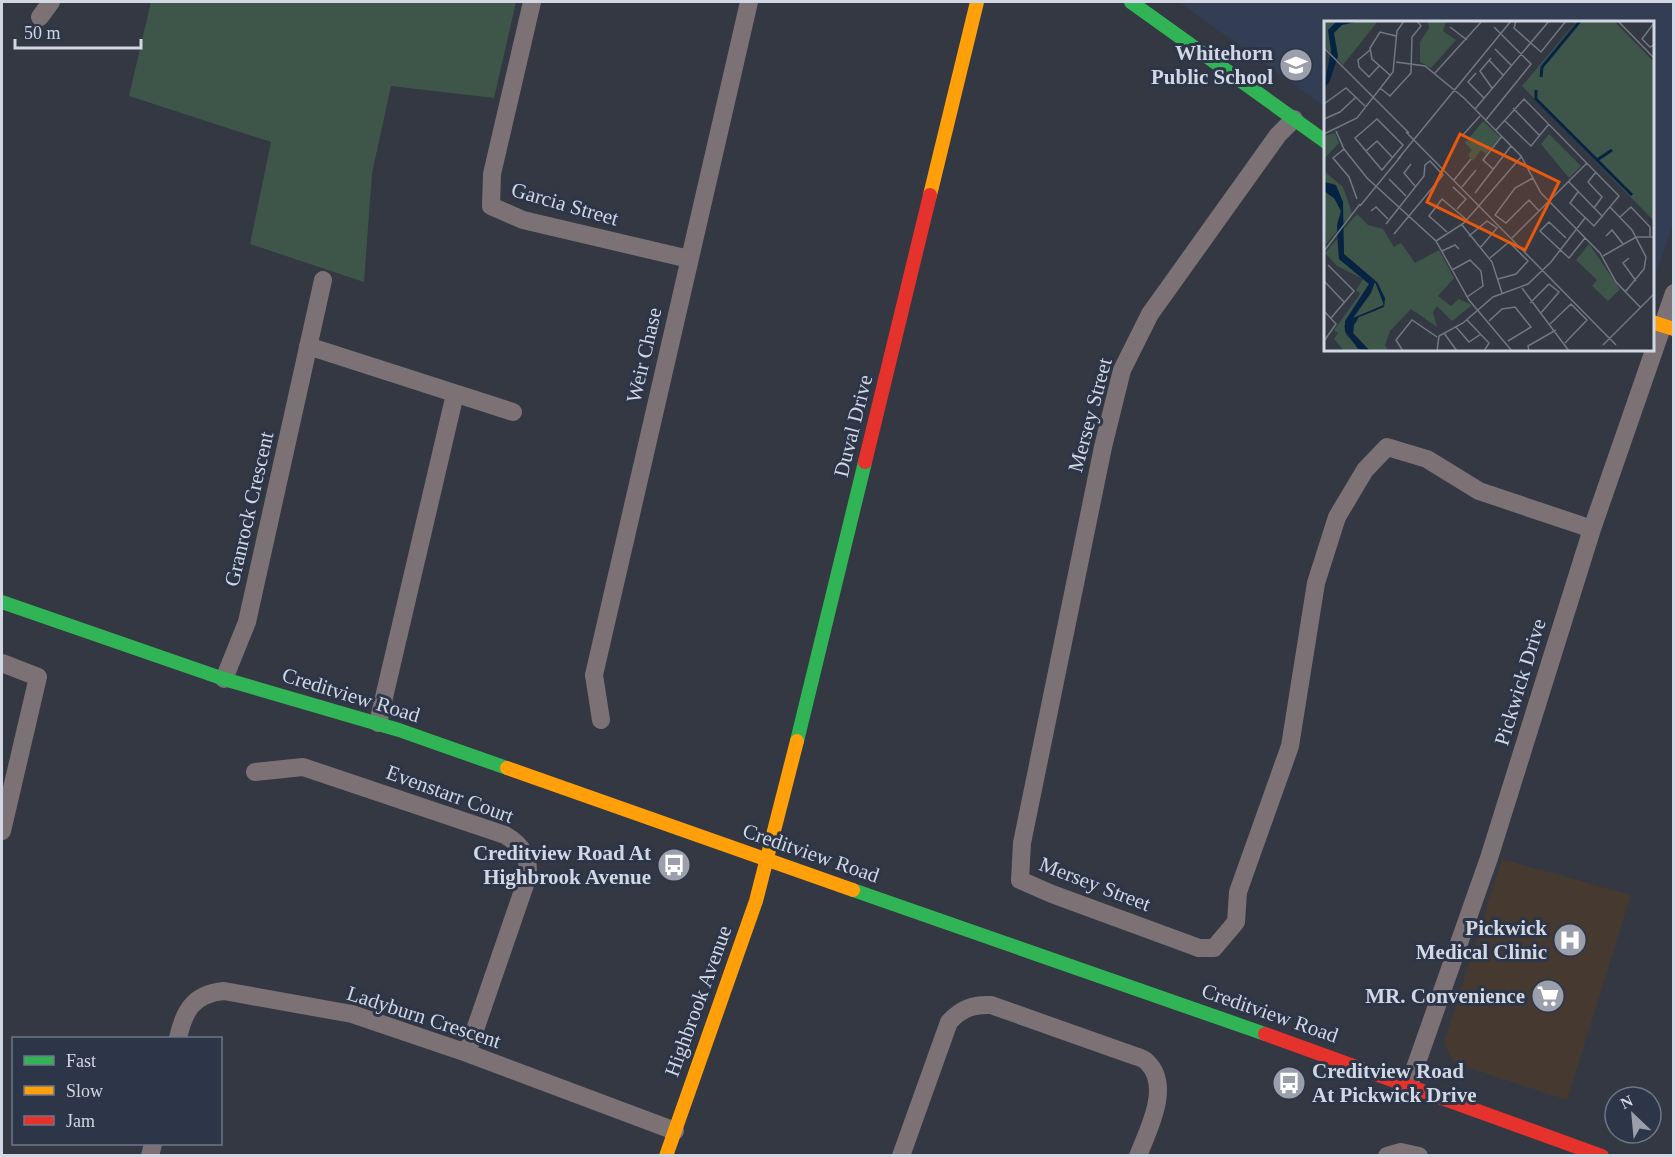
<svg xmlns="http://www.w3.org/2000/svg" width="1675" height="1157" font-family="'Times New Roman',serif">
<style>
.commercial{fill:#463a30}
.built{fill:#333d54}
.green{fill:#3d5649}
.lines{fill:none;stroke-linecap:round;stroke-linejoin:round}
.street{stroke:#7c7175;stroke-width:18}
.fast{stroke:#30b455;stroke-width:14}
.slow{stroke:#ff9f0a;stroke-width:14}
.jam{stroke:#e5322d;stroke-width:14}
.labels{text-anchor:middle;stroke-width:6;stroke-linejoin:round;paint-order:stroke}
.poi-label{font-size:21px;font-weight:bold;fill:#d1d7e3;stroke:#2d3548;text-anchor:end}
.street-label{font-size:21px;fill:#d1d7e3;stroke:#2d3548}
.inset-river{fill:none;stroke:#072343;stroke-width:3}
.inset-road{fill:none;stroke:#727882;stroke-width:1.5}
.view{fill:#e8590c;fill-opacity:0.15;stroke:#e8590c;stroke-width:3}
.inset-edge{fill:none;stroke:#d1d7e3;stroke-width:3}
</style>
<rect width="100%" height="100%" fill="#333842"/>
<path class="commercial" d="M1502 859 1631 895 1567 1100 1454 1063 1444 1043Z"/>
<path class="built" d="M1179 2H1673V225L1653 283 1652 22H1326L1325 107Z"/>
<path class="green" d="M151 2H516L494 98 391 86 372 173 364 282 250 244 271 142 129 96Z"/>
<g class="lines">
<path class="street" d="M532 2 492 174 491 206 523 220 689 259
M40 17 51 2
M1294 119 1278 135 1150 314 1122 370 1103 447 1022 843 1020 880 1052 894 1199 948H1214L1236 922 1238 892 1290 746 1316 583 1337 517 1365 470 1387 447 1427 459 1479 491 1592 529
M308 346 513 412
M2 663 38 677 2 831
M224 679 247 622 323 280
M601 720 594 675 749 2
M378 723 455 394
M255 772 303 767 505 835C522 845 529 856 528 876L467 1053
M178 1038C184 1011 193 994 224 991L352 1014 467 1053 675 1131
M1409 1085 1489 858 1592 529 1674 293
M150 1156 153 1144
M901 1156 949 1022C961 1009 973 1004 991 1005L1135 1056C1139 1057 1144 1059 1147 1062 1172 1086 1148 1130 1138 1156
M1387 1156 1401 1152 1419 1156"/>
<path class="fast" d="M1131 2 1326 142
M2 602 224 679 399 730 507 768
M797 741 865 462
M853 890 1265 1034"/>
<path class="slow" d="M930 195 977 2
M1652 322 1674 329
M507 768 853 890
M666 1156 756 901 797 741"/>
<path class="jam" d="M865 462 930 195
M1265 1034 1602 1156"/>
</g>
<defs>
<g id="school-disc" transform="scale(1.725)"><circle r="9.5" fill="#9a9fab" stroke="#2d3548"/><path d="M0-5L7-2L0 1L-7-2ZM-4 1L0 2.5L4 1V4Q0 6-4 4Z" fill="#fff"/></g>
<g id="bus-disc" transform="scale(1.725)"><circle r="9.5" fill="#9a9fab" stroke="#2d3548"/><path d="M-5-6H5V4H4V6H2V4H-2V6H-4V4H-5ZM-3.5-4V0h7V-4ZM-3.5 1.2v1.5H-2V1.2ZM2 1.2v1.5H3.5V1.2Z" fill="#fff"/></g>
<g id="hospital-disc" transform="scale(1.725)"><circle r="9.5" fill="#9a9fab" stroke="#2d3548"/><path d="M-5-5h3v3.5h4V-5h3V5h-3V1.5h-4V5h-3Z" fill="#fff"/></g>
<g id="supermarket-disc" transform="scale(1.725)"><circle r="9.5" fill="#9a9fab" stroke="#2d3548"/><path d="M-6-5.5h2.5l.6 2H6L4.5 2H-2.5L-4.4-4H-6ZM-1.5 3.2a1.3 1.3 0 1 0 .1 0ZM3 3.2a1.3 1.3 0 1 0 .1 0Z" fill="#fff"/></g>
</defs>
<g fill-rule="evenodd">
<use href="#school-disc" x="1296" y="65"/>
<use href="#bus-disc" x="674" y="865"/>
<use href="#hospital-disc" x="1570" y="940"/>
<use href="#supermarket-disc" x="1548" y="996"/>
<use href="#bus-disc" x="1289" y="1083"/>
</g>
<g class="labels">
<g class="poi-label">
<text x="1273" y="60">Whitehorn<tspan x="1273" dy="24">Public School</tspan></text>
<text x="651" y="860">Creditview Road At<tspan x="651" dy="24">Highbrook Avenue</tspan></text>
<text x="1547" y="935">Pickwick<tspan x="1547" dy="24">Medical Clinic</tspan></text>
<text x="1525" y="1003">MR. Convenience</text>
<text x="1312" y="1078" text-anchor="start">Creditview Road<tspan x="1312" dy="24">At Pickwick Drive</tspan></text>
</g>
<g class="street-label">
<text transform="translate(565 204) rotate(16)" y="7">Garcia Street</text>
<text transform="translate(644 355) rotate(-77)" y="7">Weir Chase</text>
<text transform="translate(1090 415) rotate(-75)" y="7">Mersey Street</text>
<text transform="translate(853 426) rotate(-76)" y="7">Duval Drive</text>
<text transform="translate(249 509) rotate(-77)" y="7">Granrock Crescent</text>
<text transform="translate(1520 682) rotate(-73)" y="7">Pickwick Drive</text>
<text transform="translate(351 695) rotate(17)" y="7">Creditview Road</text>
<text transform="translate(450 794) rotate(20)" y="7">Evenstarr Court</text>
<text transform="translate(811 853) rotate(19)" y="7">Creditview Road</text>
<text transform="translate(1095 884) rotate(21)" y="7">Mersey Street</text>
<text transform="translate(698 1001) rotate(-70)" y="7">Highbrook Avenue</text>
<text transform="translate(1270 1013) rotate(19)" y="7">Creditview Road</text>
<text transform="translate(424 1017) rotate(18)" y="7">Ladyburn Crescent</text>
</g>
</g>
<g transform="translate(1324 21)">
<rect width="330" height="330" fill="#333842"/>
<path d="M0 0H54L19 44 0 25ZM104 0H122L119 10 132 19 107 47 96 41V21L105 7ZM253 0H290L330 41V200L198 65ZM159 100 176 116 162 133 157 129 149 140 144 134 148 129 141 122ZM11 112 15 122 0 138V115ZM225 113 257 145 245 157 217 123ZM0 150 19 166 28 192 18 204 19 181 10 163 0 161ZM0 170 12 179 17 191 13 210 2 223ZM33 193 44 204 59 208 70 226 77 222 91 242 115 229 130 257 114 275 127 285 135 278 148 284 128 300 113 285 109 291 113 306 87 288 66 310 61 324 64 330H46L29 312 30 304 35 296 51 290 61 283 60 279 58 285 29 297 50 261 57 266 20 233 18 210ZM13 218 15 238 45 263 20 305 22 314 39 330H20L10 318 14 312 10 309 34 276 36 272 32 269 39 258 13 245 1 232ZM265 223 296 268 284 280 268 265 273 259 252 239Z" fill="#3d5649"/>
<path d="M13 0H36L18 4 10 12 14 35 5 62 0 66 7 30 4 9ZM0 161 12 164 19 181 20 233 53 261 61 277 60 286 35 296 30 304 29 312 46 330 34 328 21 310V300L45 263 15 238 13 204 17 190 10 177 0 170ZM51 261 60 284 29 297 47 272Z" fill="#072343" fill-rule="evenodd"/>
<path class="inset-river" d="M217 56 218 46 256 0M212 69V78L308 174M273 139 288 129"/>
<path class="inset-road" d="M192 0 190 7 217 31 242 0M294 0 330 37M330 2 318 18 326 26 330 24M126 6 143 19M0 27 85 112M171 28 187 44M46 29 34 39 35 46 45 56 55 45M167 37 156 50 168 67M165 39 179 54M72 41 101 45 140 77 197 135 217 172 276 232 292 261 317 287M111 52 158 0M152 52 144 61 160 77M66 54 48 38 46 27 56 11 72 15M56 67 66 75 87 52 88 16 97 5 93 0M0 83 22 67 41 85M189 87 216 115M151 88 225 0M0 98 16 91 32 76M53 98 79 124 58 149 31 117ZM180 99 207 125 225 103M161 100 207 43 170 6M172 109 200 78 295 175 270 205 246 182 254 171M12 110 20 128 43 157 112 220 145 279 188 330M82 111 292 324M0 113 33 97 69 51 73 10 80 0M138 115 156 95M20 128 9 137 25 156 33 178M42 130 53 120 69 137M74 138 187 0M87 143 80 152 91 165M169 148 159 139 178 115M209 157 191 167 171 194 182 202 205 179 215 190M65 158 82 175M130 159 147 138M244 160 279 196M129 166 142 178 133 188M138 166 152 149M151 172 187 125M36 185 77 135M286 186 308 209 322 236 320 248 301 271M270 187 278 176 264 161 272 151M47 190 52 186 64 198M296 196 307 186 326 206V215M62 203 100 155 101 144 106 140 119 154 70 213M138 204 168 241 178 272M123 211 105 195 118 178 143 199M145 215 163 200 173 207 156 227M282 215 288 209 299 223M188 217 263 142M242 217 225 201 216 210 245 237 261 217M112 220 140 202 197 136M0 230 36 183M118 230 131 224 135 228M279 235 312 216H330M166 237 185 221 204 240 192 253 174 258M305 237 299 242 312 260M4 244 30 270 7 297M128 249 146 239 157 250 159 265 143 276M0 260 20 281M198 267 245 330M206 282 225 263 235 271 216 293M0 290 12 303 0 320M143 299 165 322 160 330M165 300 178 288 191 286 207 306 184 320M226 303 247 283 263 299 241 322M132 306 145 321 157 313M120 312 133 330M279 324 330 273M79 330 72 319 88 299 113 316M113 330 115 315 139 302 169 276 204 263 227 241 261 197M205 330 204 325 232 309"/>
<path class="view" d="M136 113 235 161 201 229 103 181Z"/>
<rect width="330" height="330" class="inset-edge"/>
</g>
<rect width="1675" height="1157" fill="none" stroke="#d1d7e3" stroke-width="6"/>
<rect x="12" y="1037" width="210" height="108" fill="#2d3548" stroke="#6f7686" stroke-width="1.5"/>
<rect x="24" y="1056" width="30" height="9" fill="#30b455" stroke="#6f7686" stroke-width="1.5"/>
<text x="66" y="1067" font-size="18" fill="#d1d7e3">Fast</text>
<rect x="24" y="1086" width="30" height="9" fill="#ff9f0a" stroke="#6f7686" stroke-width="1.5"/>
<text x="66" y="1097" font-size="18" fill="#d1d7e3">Slow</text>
<rect x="24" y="1116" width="30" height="9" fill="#e5322d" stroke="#6f7686" stroke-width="1.5"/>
<text x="66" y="1127" font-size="18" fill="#d1d7e3">Jam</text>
<g transform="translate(1633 1115) rotate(334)"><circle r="28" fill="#2d3548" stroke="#6f7686" stroke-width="1.5"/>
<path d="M0-4.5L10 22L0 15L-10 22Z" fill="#9a9fab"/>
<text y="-9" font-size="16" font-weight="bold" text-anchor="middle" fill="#d1d7e3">N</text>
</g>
<path d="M15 39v9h126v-9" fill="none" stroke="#d1d7e3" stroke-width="3"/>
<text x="24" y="39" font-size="18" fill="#d1d7e3" stroke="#2d3548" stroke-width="4.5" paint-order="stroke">50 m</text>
</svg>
